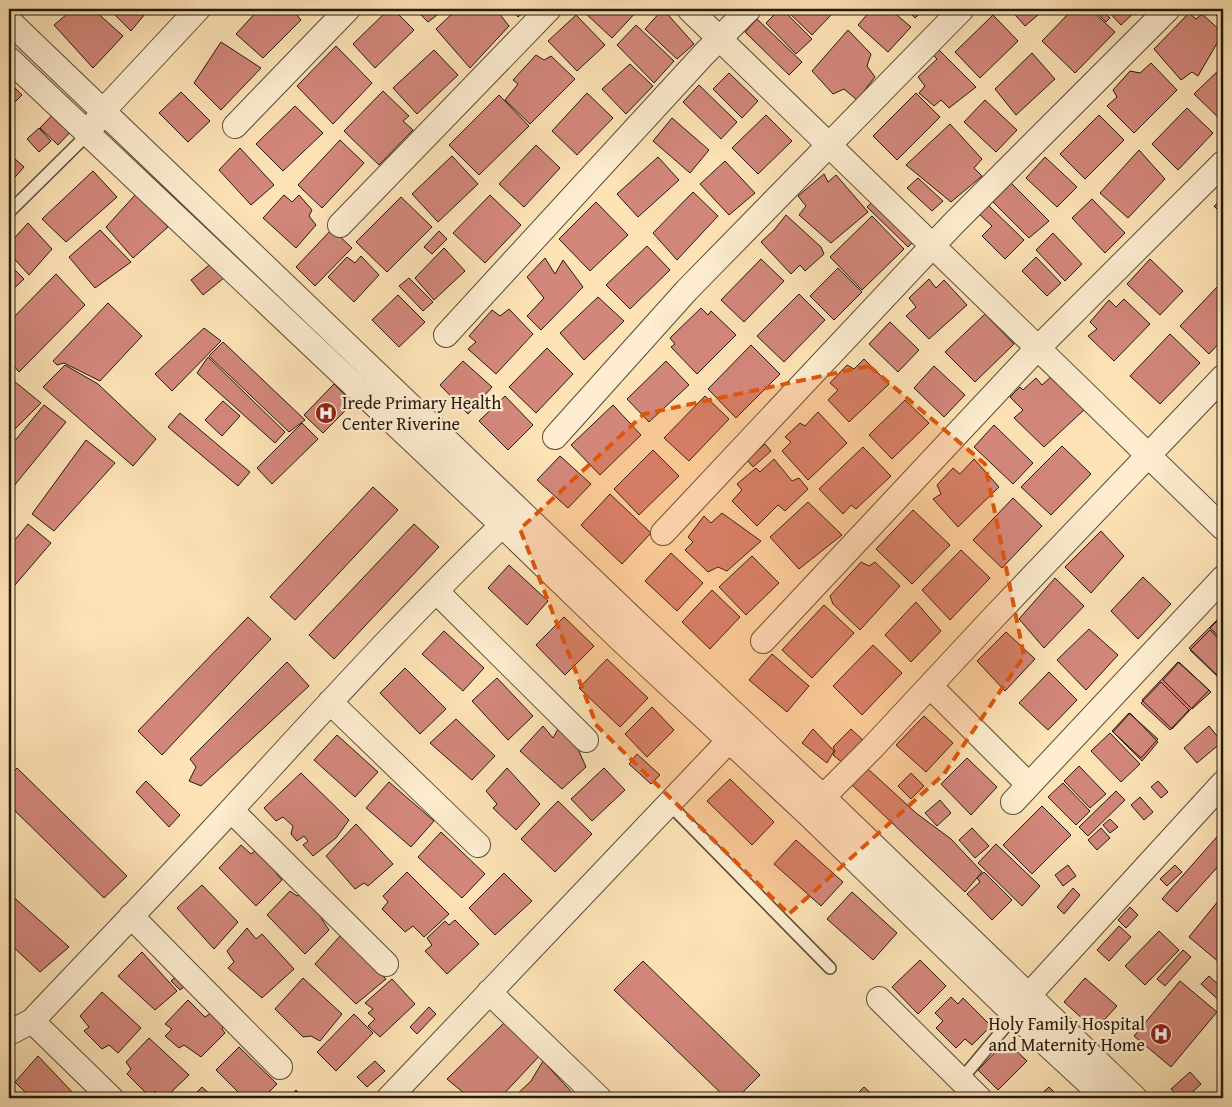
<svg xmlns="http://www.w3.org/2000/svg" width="1232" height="1107" font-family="'Gentium Book Plus',serif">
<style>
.building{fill:#d3877b;stroke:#24190e}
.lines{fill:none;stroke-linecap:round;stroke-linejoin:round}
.service-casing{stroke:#5a4c38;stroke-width:14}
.minor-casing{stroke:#5a4c38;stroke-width:26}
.service{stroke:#feedd0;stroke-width:11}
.minor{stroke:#feedd0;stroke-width:24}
.marked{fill:#de560c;fill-opacity:0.2;stroke:#de560c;stroke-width:4;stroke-dasharray:10 6;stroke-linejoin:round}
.labels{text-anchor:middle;stroke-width:4.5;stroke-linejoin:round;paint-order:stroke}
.poi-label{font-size:18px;fill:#24190e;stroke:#feedd0;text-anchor:start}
</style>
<rect width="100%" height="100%" fill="#fde3b6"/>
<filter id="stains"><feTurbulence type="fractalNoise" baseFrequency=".004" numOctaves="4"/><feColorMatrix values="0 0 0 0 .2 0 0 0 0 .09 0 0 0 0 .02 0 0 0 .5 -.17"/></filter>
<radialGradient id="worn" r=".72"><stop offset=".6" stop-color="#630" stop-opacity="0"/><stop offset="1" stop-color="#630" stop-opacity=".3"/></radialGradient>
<path class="building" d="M73 9H93L123 36 93 68 54 25Z
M109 9H149L131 31Z
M259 9H292L301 20 263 58 236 34Z
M389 9H393L414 30 375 68 353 44Z
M415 9H445L428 22Z
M457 9H496L509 26 470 68 436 29Z
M510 9H527L518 17Z
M587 9H639L612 38 584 12Z
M663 9 694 44 677 59 645 29Z
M780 9H782L812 39 796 54 766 23Z
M785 9H825L831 15 812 35Z
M872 9H890L911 27 888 52 858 25Z
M907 9H925L915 18Z
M1010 9H1045L1025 26Z
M1073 9H1090L1115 32 1075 73 1042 41Z
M1093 9H1100L1110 18 1106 22Z
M1106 9H1138L1121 25Z
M1210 9H1223V22Z
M1189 13 1196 19 1202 14 1223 33 1198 76 1192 72 1181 80 1154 49Z
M576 15 605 45 577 71 548 41Z
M993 15 1018 41 980 78 955 52Z
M757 19 802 62 789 75 745 32Z
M636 25 674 61 654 83 617 45Z
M848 30 871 54 867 66 875 77 857 100 844 89 833 94 812 71Z
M221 42 261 68 221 110 194 83Z
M336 46 372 83 333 124 297 86Z
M937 48 976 87 949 108 941 100 934 106 919 93 925 86 918 77 937 59 931 53Z
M434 50 458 75 417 114 393 88Z
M1032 53 1055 79 1016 115 995 89Z
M536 55 544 60 551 56 575 79 530 124 505 100 518 84 513 80Z
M1151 63 1177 90 1134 133 1107 106 1117 97 1113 90 1130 71 1140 73Z
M630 64 653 86 626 114 602 89Z
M1223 66V122L1194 94Z
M729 73 758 101 742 118 713 89Z
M9 82 22 95 9 108Z
M699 85 737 122 721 139 683 102Z
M383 91 409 116 403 121 413 130 379 165 344 131Z
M181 92 210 121 188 142 159 113Z
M587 93 613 118 577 155 552 131Z
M916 93 940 117 897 160 873 136Z
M499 95 529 126 479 175 449 145Z
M985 100 1017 130 996 152 964 122Z
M295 106 323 133 283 171 256 144Z
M1187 108 1213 133 1178 170 1152 144Z
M58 109 76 126 58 145 40 128Z
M766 115 792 141 758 174 732 148Z
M1099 115 1124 140 1085 179 1060 154Z
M672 118 709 150 690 173 653 141Z
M950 124 982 159 974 168 982 176 951 202 906 165Z
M39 128 51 141 39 152 27 139Z
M340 140 364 163 322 208 298 185Z
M536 145 560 168 524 207 499 184Z
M240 148 274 185 251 205 219 170Z
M1139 150 1165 179 1128 218 1100 193Z
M452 156 478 184 438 222 412 194Z
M658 157 679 180 638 217 617 194Z
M1045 157 1077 187 1057 207 1026 178Z
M14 158 24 167 9 184V163Z
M725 161 755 193 729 215 700 184Z
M93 171 117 197 66 242 42 219Z
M824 174 828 182 836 175 868 212 831 243 799 215 806 206 798 196Z
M918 178 943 201 932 211 907 188Z
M1010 182 1049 221 1029 238 991 200Z
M1223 188V215L1214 206 1222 200 1217 196Z
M693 192 718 216 677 260 653 233Z
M136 194 168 227 133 258 106 227Z
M284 195 292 202 299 195 312 210 309 216 316 225 296 248 263 218Z
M490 195 521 225 485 263 453 233Z
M401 197 432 227 387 272 356 242Z
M876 198 918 237 908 247 867 207Z
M1092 199 1125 233 1105 253 1072 218Z
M596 202 628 235 590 271 559 239Z
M987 204 1024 240 1005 259 982 236 992 226 978 213Z
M786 215 821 247 824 254 805 271 800 265 791 274 761 242 774 230Z
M872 216 904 249 862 290 830 257Z
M28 223 52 249 29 275 9 253V244Z
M332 229 352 248 315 286 296 267Z
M100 230 131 262 95 288 69 257Z
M439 231 447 239 432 254 424 247Z
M1053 233 1082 264 1065 281 1036 250Z
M647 246 670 270 630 309 606 285Z
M444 248 465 271 434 300 415 278Z
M361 256 379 275 354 302 328 277 347 257 355 263Z
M1036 257 1061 283 1047 296 1022 271Z
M545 258 555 274 563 260 583 287 541 330 527 316 544 298 527 277Z
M761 259 784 281 744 322 721 300Z
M1150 259 1183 291 1160 315 1127 284Z
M213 262 225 277 203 295 191 280Z
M9 264 24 279 9 293Z
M838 268 862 292 834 320 810 296Z
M56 274 85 305 19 372 9 360V322Z
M409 278 433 302 423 311 399 286Z
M929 279 936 288 944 280 967 305 929 339 906 316 916 307 909 298Z
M1218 286 1223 290V339L1209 354 1180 326Z
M799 294 825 320 784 362 757 336Z
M398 295 425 322 399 347 372 320Z
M598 297 624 321 584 360 560 333Z
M1124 299 1150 324 1114 361 1088 336 1097 329 1090 322 1109 300 1116 307Z
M108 303 142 336 100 381 64 363 57 365 53 361Z
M701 308 708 315 711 311 736 335 697 374 671 347 675 344 670 338Z
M509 309 533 334 496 374 468 349 476 342 469 336 492 310 500 316Z
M985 314 1014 344 975 382 945 352Z
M890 322 919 350 898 372 869 344Z
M204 328 221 341 172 391 155 374Z
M1170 334 1200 363 1160 404 1130 376Z
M223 342 305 420 289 432 209 356Z
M751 345 780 374 736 418 708 389Z
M547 348 573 374 536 413 509 387Z
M208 357 285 432 275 443 197 373Z
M864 359 889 384 849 422 828 400 838 390 830 383 847 365 854 369Z
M463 361 492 387 468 414 440 385Z
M666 361 689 385 649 422 627 399Z
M65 365 98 384 156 439 133 466 43 387Z
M934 366 965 395 944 417 914 388Z
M1052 376 1085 409 1044 447 1014 418 1023 410 1010 397 1020 387 1023 390 1036 378 1042 385Z
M14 381 41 403 9 435V387Z
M334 384 353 403 323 433 304 415Z
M505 396 533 425 508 450 479 421Z
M705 396 729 419 689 461 664 438Z
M905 400 929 423 892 459 869 435Z
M223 401 240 416 222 436 205 420Z
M44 405 66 422 9 492V448Z
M613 405 641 435 600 475 571 445Z
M818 412 847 443 808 480 782 451 791 442 785 437 800 423 805 426Z
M180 413 250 472 238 486 168 427Z
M302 423 318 439 272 484 257 468Z
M994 425 1033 463 1013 484 974 447Z
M86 440 115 463 54 531 32 514Z
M765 444 771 451 753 467 747 460Z
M1062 446 1091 474 1051 515 1021 487Z
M863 447 891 476 856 509 851 505 843 514 819 489Z
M653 450 679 476 639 515 614 489Z
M560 456 591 484 568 508 537 480Z
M774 459 792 481 799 478 808 489 785 511 778 505 757 526 732 501 742 490 737 484 756 468 760 472Z
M974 459 999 487 958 527 933 499 941 494 937 485 953 468 960 474Z
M373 487 398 510 295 620 270 597Z
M610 494 651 533 622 564 581 525Z
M1013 498 1042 526 1002 568 973 540Z
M808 502 842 535 799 569 770 537Z
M913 510 950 545 912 584 876 549Z
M722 513 761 541 727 571 718 567 708 572 685 550 693 542 688 537 704 516 711 523Z
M28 524 51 543 9 592V547Z
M414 524 439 547 334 659 309 635Z
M1101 531 1124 556 1091 593 1065 567Z
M961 550 990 578 950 620 922 590Z
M671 553 703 583 677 611 645 581Z
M752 556 779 583 746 615 719 587Z
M861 562 869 566 875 562 900 586 860 630 833 604 830 596Z
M509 565 548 601 527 625 488 588Z
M1143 577 1171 604 1138 639 1111 611Z
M1055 578 1084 606 1044 648 1019 619Z
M712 590 740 617 710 649 682 622Z
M916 602 941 631 911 662 885 635Z
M824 605 854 633 812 678 782 650Z
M1223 614V672L1219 677 1189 648Z
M1223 615V640L1210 628Z
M248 617 271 639 162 755 138 731Z
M564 617 594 646 565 675 536 645Z
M1089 629 1118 655 1086 690 1057 660Z
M1210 630 1223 643V675L1220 679 1190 650Z
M444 631 484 668 463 691 422 654Z
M1006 632 1035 659 1005 691 977 661Z
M873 645 902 673 862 715 833 686Z
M772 654 809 686 787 712 749 680Z
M607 659 648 698 620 727 579 688Z
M287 662 309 686 201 786 189 781 196 767 190 759Z
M1178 662 1209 690 1172 729 1142 700Z
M1179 662 1211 692 1192 709 1163 680Z
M405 668 446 709 420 734 380 693Z
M1049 672 1077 700 1048 730 1019 703Z
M497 678 533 716 508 740 472 701Z
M1161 682 1189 710 1170 730 1141 703Z
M652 707 674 730 647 757 625 734Z
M1129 713 1158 739 1141 758 1112 731Z
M1130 713 1158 742 1142 761 1113 732Z
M924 716 953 743 926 772 896 745Z
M456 719 495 756 472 780 430 743Z
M543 726 553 738 558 729 578 749 586 767 562 789 520 751Z
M1209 726 1222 742 1197 763 1184 748Z
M813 729 834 751 827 763 802 743Z
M851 729 865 742 843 763 833 755 835 751 833 747Z
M1110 733 1140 764 1121 782 1091 751Z
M337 735 378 772 355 797 314 760Z
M637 754 660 775 651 784 629 764Z
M967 758 997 787 971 815 941 784Z
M1079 766 1106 794 1090 808 1064 781Z
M17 768 127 876 104 898 9 805V777Z
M507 768 540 804 516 830 493 808 497 804 486 791Z
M604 768 625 790 592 821 571 799Z
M867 768 916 813 951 839 982 872 965 892 851 784Z
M301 773 349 820 336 838 313 856 303 845 308 841 304 836 297 841 291 834 293 826 283 817 276 821 264 808Z
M911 773 924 786 911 799 898 786Z
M730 779 774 822 752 845 707 801Z
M146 781 180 815 169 827 136 792Z
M1158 781 1168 792 1161 798 1151 787Z
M389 782 434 821 411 847 366 808Z
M1063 783 1090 811 1076 825 1048 797Z
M1116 791 1125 800 1088 836 1079 827Z
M1140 797 1153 812 1144 820 1131 805Z
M940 800 951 813 937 826 925 813Z
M558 801 592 834 555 872 521 839Z
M1042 806 1071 835 1032 874 1003 845Z
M1110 819 1118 827 1110 833 1103 825Z
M356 824 393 864 368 886 364 883 355 889 326 856Z
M972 828 989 846 975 858 959 840Z
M1101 828 1110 838 1097 850 1088 840Z
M1223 830V861L1177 912 1162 899Z
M441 832 485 874 462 898 418 857Z
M796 840 843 882 821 906 774 864Z
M996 844 1040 886 1022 906 978 863Z
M241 845 251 854 260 847 276 865V873L282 880 256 906 219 868Z
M1068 865 1076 876 1063 886 1055 875Z
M1175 865 1182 872 1167 886 1160 879Z
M407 872 449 914 424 937 413 926 405 932 382 909 388 902 383 896Z
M984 872 1012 900 992 920 967 894 980 882 977 878Z
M504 873 532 901 495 935 469 908Z
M202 885 238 922 214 949 177 908Z
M1073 888 1080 895 1064 914 1057 907Z
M304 890 327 912 321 918 329 930 305 954 267 915 290 891 297 896Z
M852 892 897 933 873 960 827 919Z
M9 893 69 947 40 972 9 943Z
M1223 895V959L1220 963 1189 937Z
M1130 907 1138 915 1126 928 1118 920Z
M455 920 479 944 447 974 425 951 432 945 427 938 445 921 449 925Z
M1119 926 1131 937 1109 961 1097 950Z
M247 928 256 939 262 934 294 969 262 998 228 968 234 962 227 951Z
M1159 931 1179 950 1145 985 1125 966Z
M340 936 386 979 356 1004 315 964Z
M1183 950 1191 957 1165 986 1157 979Z
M142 952 177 991 155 1010 118 976Z
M920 960 946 986 918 1014 892 987Z
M643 961 760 1075 737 1098H726L614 990Z
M182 971 191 981 180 990 171 981Z
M1209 976 1223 989V1004L1201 984Z
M303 978 342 1014 320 1041 311 1036 303 1037 275 1009Z
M1085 978 1117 1006 1095 1030 1064 1002Z
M392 979 415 1004 380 1037 368 1026 375 1019 368 1013 373 1009 365 1003Z
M1180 981 1217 1012 1171 1067 1134 1036Z
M102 992 141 1028 118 1053 109 1045 102 1049 84 1031 89 1027 80 1016Z
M951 997 958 1004 963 998 991 1026 972 1045 965 1039 956 1048 936 1028 943 1021 935 1013Z
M188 1000 205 1017 214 1011 226 1021 222 1029 225 1033 201 1057 184 1045 179 1048 165 1036 172 1029 165 1024Z
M429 1007 436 1014 417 1034 410 1027Z
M354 1014 373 1033 336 1071 317 1052Z
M506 1021 543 1052 500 1098H470L447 1079Z
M149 1038 189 1075 165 1098H162L155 1091 150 1097 127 1074 131 1069 126 1062Z
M1006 1041 1027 1061 998 1090 978 1070Z
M239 1047 277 1084 263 1098H244L216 1070Z
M38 1056 75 1095 72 1098H31L15 1082Z
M375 1061 385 1071 367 1087 357 1077Z
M543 1061 577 1098H513L531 1081Z
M1190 1072 1201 1084 1186 1098H1180L1171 1089Z
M202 1087 214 1098H191Z
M864 1087 876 1098H853Z
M1049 1087 1060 1098H1037Z
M296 1090 304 1098H288Z"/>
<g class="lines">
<g class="service-casing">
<path id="service" d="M9 212 87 135
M669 804 830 968
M960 1081 1015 1015"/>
</g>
<g class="minor-casing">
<path id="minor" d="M689 9 1223 528
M9 21 637 623 823 797 1135 1098
M9 59 502 525 621 640 808 814 1015 1015 1105 1098
M95 123 103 111 198 9
M235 126 348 9
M340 225 549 9
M446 335 704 54 749 9
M555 437 687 290 962 9
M663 533 953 224 1168 9
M436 591 586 740
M763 641 1030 356 1223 163
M930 686 1029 785
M330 702 478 845
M823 797 872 748 993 618 1223 377
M1013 802 1223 578
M231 810 386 964
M131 916 280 1067
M489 992 599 1098
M1028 996 1223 783
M879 999 979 1098
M32 1021 111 1098
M9 1033 32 1021C99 950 166 881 232 809 324 709 415 608 514 514
M389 1098 739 730"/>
</g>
<use href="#service" class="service"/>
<use href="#minor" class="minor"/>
</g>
<path class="marked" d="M869 366 985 464 1024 656 944 774 789 914 597 726 520 529 644 414Z"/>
<defs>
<g id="hospital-disc" transform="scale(1.125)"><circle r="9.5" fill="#8f2418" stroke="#feedd0"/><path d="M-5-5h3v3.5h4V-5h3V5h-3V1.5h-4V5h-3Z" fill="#fff"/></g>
</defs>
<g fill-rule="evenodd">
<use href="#hospital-disc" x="326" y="413"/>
<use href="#hospital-disc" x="1161" y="1034"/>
</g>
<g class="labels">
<g class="poi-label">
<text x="342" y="409">Irede Primary Health<tspan x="342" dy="21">Center Riverine</tspan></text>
<text x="1145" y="1030" text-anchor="end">Holy Family Hospital<tspan x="1145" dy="21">and Maternity Home</tspan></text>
</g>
</g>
<rect width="1232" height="1107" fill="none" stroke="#fde3b6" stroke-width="30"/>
<rect x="10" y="10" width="1212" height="1087" fill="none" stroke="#24190e" stroke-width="2.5"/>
<rect x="15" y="15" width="1202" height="1077" fill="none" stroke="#24190e"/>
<rect width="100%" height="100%" filter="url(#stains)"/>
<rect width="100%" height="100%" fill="url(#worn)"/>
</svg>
